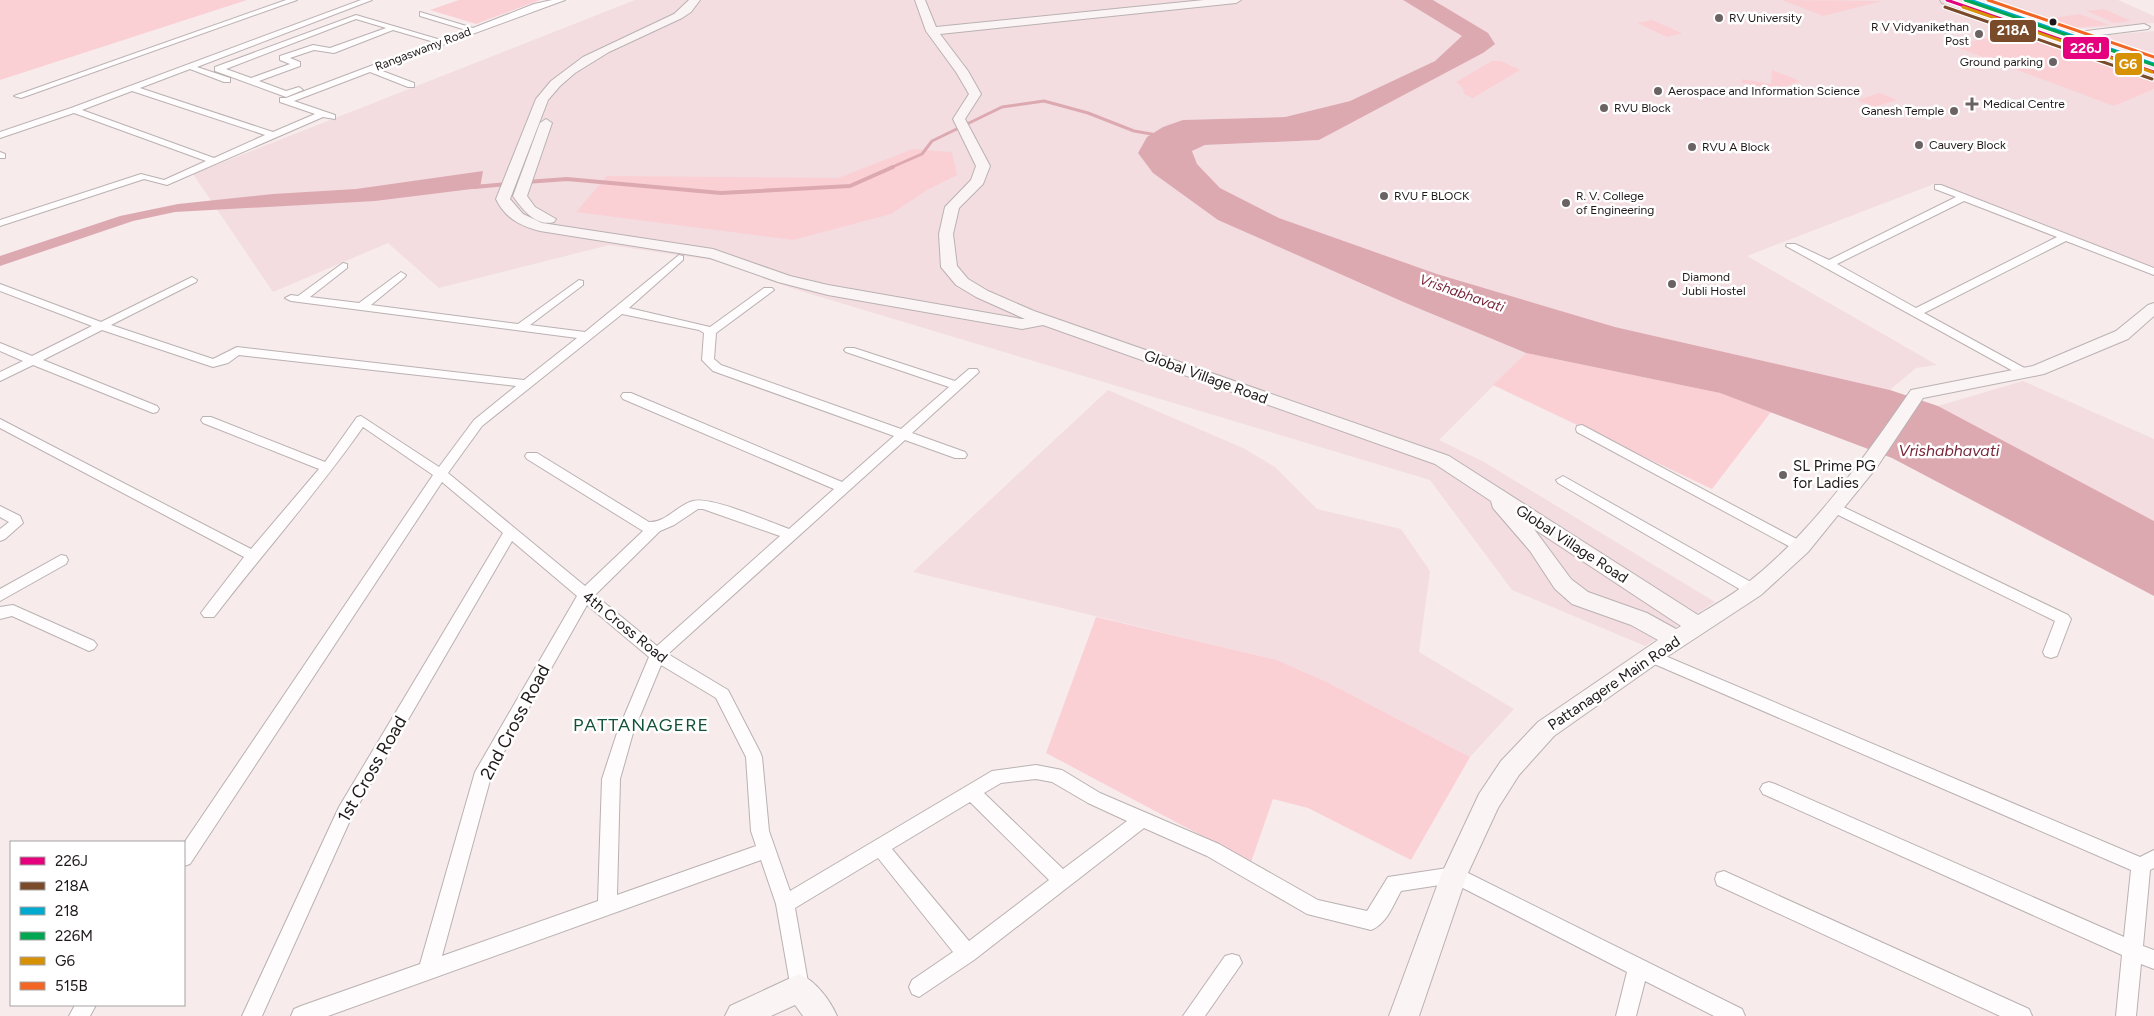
<svg xmlns="http://www.w3.org/2000/svg" width="2154" height="1016" font-family="Figtree,sans-serif">
<style>
.built{fill:#f3dde0}
.green{fill:#fad0d5}
.water{fill:#dda9b1}
.lines{fill:none;stroke-linecap:round;stroke-linejoin:round}
.stream-far1{stroke:#dda9b1;stroke-width:3}
.stream{stroke:#dda9b1;stroke-width:4}
.street-casing{stroke:#bab1b2;stroke-width:2}
.secondary-casing{stroke:#bab1b2;stroke-width:2}
.highway-casing{stroke:#c3b0b2;stroke-width:2}
.street{fill:#fefcfc;fill-rule:evenodd}
.secondary{fill:#faf4f5;fill-rule:evenodd}
.highway{fill:#f2e2e5;fill-rule:evenodd}
.bus-1-casing{stroke:#fff;stroke-width:5.5}
.bus-2-casing{stroke:#fff;stroke-width:5.5}
.bus-3-casing{stroke:#fff;stroke-width:5.5}
.bus-4-casing{stroke:#fff;stroke-width:5.5}
.bus-5-casing{stroke:#fff;stroke-width:5.5}
.bus-6-casing{stroke:#fff;stroke-width:5.5}
.bus-1{stroke:#e5007d;stroke-width:3}
.bus-2{stroke:#7a4b2a;stroke-width:3}
.bus-3{stroke:#00a9ce;stroke-width:3}
.bus-4{stroke:#00a651;stroke-width:3}
.bus-5{stroke:#d79104;stroke-width:3}
.bus-6{stroke:#f26522;stroke-width:3}
.poi-dot{fill:#6b6263;stroke:#fff;stroke-width:2}
.bus-dot{fill:#1f1819;stroke:#fff;stroke-width:2}
.labels{text-anchor:middle;stroke-width:5;stroke-linejoin:round;paint-order:stroke}
.far-poi-label{font-size:12px;fill:#1f1819;stroke:#fff;text-anchor:start}
.far-street-label{font-size:12px;fill:#1f1819;stroke:#fff}
.far-water-label{font-size:14px;font-style:italic;fill:#772539;stroke:#fff}
.street-label{font-size:15px;fill:#1f1819;stroke:#fff}
.poi-label{font-size:15px;fill:#1f1819;stroke:#fff;text-anchor:start}
.water-label{font-size:16px;font-style:italic;fill:#772539;stroke:#fff}
.near-street-label{font-size:18px;fill:#1f1819;stroke:#fff}
.quarter-label{font-size:18px;letter-spacing:1px;fill:#125236;stroke:#fff}
.line-badge{stroke:#fff;stroke-width:2}
.badge-label{font-size:14px;text-anchor:middle;font-weight:bold;fill:#fff}
</style>
<rect width="100%" height="100%" fill="#f7ebec"/>
<path class="built" d="M635 0H1403L1463 36 1435 61 1350 101 1285 117 1183 120 1138 153 1408 304 1526 353 1439 440 1484 462 1715 602 1645 646 1512 590 1430 480 794 289 718 261 609 245 439 288 388 243 273 292 193 174Z
M1433 0H1937L2154 78V270L1934 184 1747 256 1937 365 1916 368 1890 390 1615 327 1437 274 1279 218 1220 188 1197 164 1192 151 1205 145 1319 140 1483 53 1442 5Z
M1985 0H2118L2154 16V23L2067 30Z
M2154 31V60L2086 37Z
M2023 381 2154 439V521L1938 406Z
M1108 390 1243 448 1275 467 1317 509 1401 529 1430 571 1419 652 1514 709 1470 757 1327 682 1277 660 913 572Z"/>
<path class="green" d="M0 0H247L0 80Z
M459 0H540L476 24 430 10Z
M1782 0 1882 1 1823 16Z
M2104 9 2131 21 2114 23 2087 11Z
M2080 14 2109 25 2071 28 2045 19Z
M1652 20 1682 33 1667 37 1637 23Z
M2020 30 2154 78V89L2114 106 1953 46Z
M1492 61H1501L1520 70 1473 98 1464 94 1463 88 1456 82Z
M1772 70 1800 81 1775 90 1742 83V79L1771 84Z
M1880 93 1897 100 1874 107 1857 100Z
M913 149 952 152 957 175 927 190 891 214 793 240 576 212 607 176 838 178Z
M1526 353 1720 393 1771 412 1712 489 1493 385Z
M1096 617 1277 660 1327 682 1470 757 1411 860 1308 808 1273 799 1251 862 1046 753Z"/>
<path class="water" d="M1403 0H1433L1488 33 1495 44 1483 53 1319 140 1205 145 1192 151 1197 164 1220 188 1279 218 1437 274 1615 327 1890 390 1938 406 2154 521V596L1892 458 1720 393 1526 353 1408 304 1218 220 1153 173 1138 153 1147 137 1163 127 1183 120 1285 117 1350 101 1435 61 1462 36Z
M483 171 480 188 375 201 175 212 133 221 0 266V256L120 216 178 204 273 194 356 189Z"/>
<g class="lines">
<path class="stream-far1" d="M890 168 922 154 932 141 1002 107 1044 101 1088 113 1134 131 1157 135"/>
<path class="stream" d="M526 182 567 179 721 193 850 186 893 167
M474 187 508 184"/>
<g class="street-casing">
<path id="street" d="M286 0H297L21 98 14 96Z
M361 0H372L197 67 230 78V82H224L190 69 140 88 273 132 315 114 280 102V98H286L434 42 393 30 334 53 314 50 290 58 300 62V66L259 81 286 91 299 87 303 90 286 97 215 71V67L356 15 441 40 466 30 420 16V12L473 28 534 4 552 0H565L377 69 414 83V87H408L370 72 294 101 335 115V119L323 117 167 185 144 179 0 226V220L141 174 164 180 206 161 74 113 0 138V132L71 108ZM356 19 386 28 330 48 313 45 280 56V60L290 64 251 78 226 69ZM132 91 265 135 214 158 82 110Z
M0 152 5 154V158H0Z
M1935 185H1941L2154 268V275L2066 241 1924 313 2028 370 2030 373 2024 377 1786 246 1787 244H1795L1829 260 1956 197 1935 189ZM1964 201 2057 237 1916 308 1837 264Z
M679 255 683 256V260L629 308 710 327 764 288H772L774 290 716 333 714 359 721 365 901 429 949 387 846 352 844 350 846 348H854L955 381 969 369H977L979 372 912 433 965 452 967 455 965 458H955L905 440 668 654 728 690 760 752 762 757 769 831 790 891 992 771 1036 765 1062 770 1100 793 1219 844 1318 900 1367 911 1388 877 1454 867 1460 869 1742 1009 1745 1016H1714L1645 981 1636 1016H1616L1627 972 1453 883 1401 891C1393 905 1387 924 1371 930L1307 914 1207 856 1144 828 974 960 919 997 912 994 909 987 912 980 953 952 878 858 795 908 809 988 806 995 799 998 792 995 776 904 761 860 328 1016H291L294 1009 301 1006 420 964 475 772 577 596 512 541 352 816 262 1016H242L339 807 503 533 442 482 190 864 184 866V843L433 475 363 427C317 493 263 553 214 617H204L201 613 204 609 244 557 0 428V419L251 549 319 469 203 423 201 420 203 417H211L325 462 357 417 361 416 439 467 474 420 516 386 239 355 228 363 213 367 102 330 43 360 157 406 159 409 157 412 153 413 33 365 0 381V372L23 361 0 351V343L32 356 92 326 0 291V284L101 322 192 277 197 280 196 282 111 325 213 359 237 347 524 380 577 338 291 301 285 298 291 295 298 296 343 263 347 264V268L310 297 359 303 401 272 406 275 405 277 371 305 518 324 579 280 583 281V285L530 325 585 332ZM622 314 699 330 704 333 702 360 713 371 894 436 842 482 631 393H623L621 396 623 399 834 489 789 529C769 522 711 496 693 501 677 505 666 523 649 522L537 453H527L525 456 527 459 643 531 585 586 448 473 482 426ZM698 509H703L780 536 657 646 595 595 660 531 674 525ZM587 605 649 657 617 733 602 779 598 901 442 956 492 773ZM661 665 716 698 746 757 751 831 756 846 617 895 620 779 633 733ZM1036 779 1052 782 1088 803 1127 821 1063 869 984 793 1001 783ZM970 802 1049 880 969 941 892 849Z
M1582 425 1806 544 1808 547 1801 552 1796 550 1577 432 1576 429 1577 426Z
M1563 476 1758 586 1760 590 1758 594H1748L1558 483 1556 480Z
M1835 503 2068 615 2071 619 2057 656 2051 658 2045 656 2043 652 2055 621 1830 511 1828 508Z
M0 506 20 516 23 523 5 539 0 541V529L9 522 0 517Z
M61 555 66 556 68 560 66 564 0 601V589Z
M13 605 94 641 97 645 94 649 89 651 12 616 0 619V607Z
M1651 650 2140 857 2154 850V868L2150 870 2143 946 2154 950V969L2141 964 2136 1016H2116L2122 955 1763 794 1760 789 1763 784 1769 782 1775 784 2124 937 2131 870 1645 660 1643 656 1645 652Z
M1724 871 2029 1009 2032 1016H2000L1717 885 1715 879 1717 873Z
M1232 954 1239 956 1242 963 1205 1016H1183L1225 956Z
M75 1005H96L90 1016H69Z"/>
</g>
<g class="secondary-casing">
<path id="secondary" d="M689 0H700L691 12 682 18 609 52 575 73 560 86 548 100 510 199 523 214 542 223 713 249 790 276 828 285 1022 319H1025L976 297 956 285 941 267 939 234 945 207 971 180 976 166 953 119 969 94 956 72 926 31 915 0H925L936 27 1204 0H1241L1236 3 940 34 968 71 981 94 965 119 990 166 983 184 959 208 953 234 957 266 968 279 988 291 1034 311 1449 456 1698 615C1714 605 1731 596 1746 584 1813 532 1863 459 1911 390L2033 366 2116 331 2148 305 2154 303V316L2128 339 2044 374 1923 398 1877 467 1808 552 1761 595 1659 662 1554 736 1519 775 1498 808 1467 875 1419 1016H1389L1441 875 1479 794 1501 761 1538 722 1658 640 1631 625 1572 604 1555 589 1530 551 1493 508 1491 501 1435 464 1043 325 1022 329 828 295 778 282 710 258 540 231C520 226 505 218 496 199L536 99 551 81 583 57 674 14ZM1534 529 1681 626 1676 629 1647 613 1588 592 1571 579Z
M2144 24 2150 27 2148 29 2069 39 2063 36 2069 33Z
M546 119 552 123 527 196 535 207 556 219 554 222C536 227 522 209 513 196L540 123Z
M799 974C816 981 830 1000 837 1016H803L795 1005 771 1016H725L730 1006Z"/>
</g>
<g class="highway-casing">
<path id="highway" d="M1940 0H1961L2154 67V77L1942 3Z"/>
</g>
<use href="#street" class="street"/>
<use href="#secondary" class="secondary"/>
<use href="#highway" class="highway"/>
<g class="bus-1-casing">
<path id="bus-1" d="M1947 0 2154 72"/>
</g>
<g class="bus-2-casing">
<path id="bus-2" d="M1945 7 2152 79"/>
</g>
<g class="bus-3-casing">
<path id="bus-3" d="M1970 0 2154 64"/>
</g>
<g class="bus-4-casing">
<path id="bus-4" d="M1965 0 2154 65"/>
</g>
<g class="bus-5-casing">
<path id="bus-5" d="M1963 7 2152 72"/>
</g>
<g class="bus-6-casing">
<path id="bus-6" d="M1988 0 2154 57"/>
</g>
<use href="#bus-1" class="bus-1"/>
<use href="#bus-2" class="bus-2"/>
<use href="#bus-3" class="bus-3"/>
<use href="#bus-4" class="bus-4"/>
<use href="#bus-5" class="bus-5"/>
<use href="#bus-6" class="bus-6"/>
</g>
<g class="poi-dot">
<circle cx="1719" cy="18" r="5"/>
<circle cx="1979" cy="34" r="5"/>
<circle cx="2053" cy="62" r="5"/>
<circle cx="1658" cy="91" r="5"/>
<path d="M1969.5 96.5h5v5h5v5h-5v5h-5v-5h-5v-5h5z"/>
<circle cx="1604" cy="108" r="5"/>
<circle cx="1954" cy="111" r="5"/>
<circle cx="1919" cy="145" r="5"/>
<circle cx="1692" cy="147" r="5"/>
<circle cx="1384" cy="196" r="5"/>
<circle cx="1566" cy="203" r="5"/>
<circle cx="1672" cy="284" r="5"/>
<circle cx="1783" cy="475" r="5"/>
</g>
<circle class="bus-dot" cx="2053" cy="22" r="4.5"/>
<g class="labels">
<g class="far-poi-label">
<text x="1729" y="22">RV University</text>
<text x="1969" y="31" text-anchor="end">R V Vidyanikethan<tspan x="1969" dy="14">Post</tspan></text>
<text x="2043" y="66" text-anchor="end">Ground parking</text>
<text x="1668" y="95">Aerospace and Information Science</text>
<text x="1983" y="108">Medical Centre</text>
<text x="1614" y="112">RVU Block</text>
<text x="1944" y="115" text-anchor="end">Ganesh Temple</text>
<text x="1929" y="149">Cauvery Block</text>
<text x="1702" y="151">RVU A Block</text>
<text x="1394" y="200">RVU F BLOCK</text>
<text x="1576" y="200">R. V. College<tspan x="1576" dy="14">of Engineering</tspan></text>
<text x="1682" y="281">Diamond<tspan x="1682" dy="14">Jubli Hostel</tspan></text>
</g>
<g class="far-street-label">
<text transform="translate(423 49) rotate(-21)" y="4">Rangaswamy Road</text>
</g>
<g class="far-water-label">
<text transform="translate(1462 293) rotate(19)" y="5">Vrishabhavati</text>
</g>
<g class="street-label">
<text transform="translate(1206 377) rotate(20)" y="5">Global Village Road</text>
<text transform="translate(1572 544) rotate(33)" y="5">Global Village Road</text>
<text transform="translate(625 627) rotate(39)" y="5">4th Cross Road</text>
<text transform="translate(1614 683) rotate(-34)" y="5">Pattanagere Main Road</text>
</g>
<g class="poi-label">
<text x="1793" y="471">SL Prime PG<tspan x="1793" dy="17">for Ladies</tspan></text>
</g>
<g class="water-label">
<text x="1949" y="456">Vrishabhavati</text>
</g>
<g class="near-street-label">
<text transform="translate(515 722) rotate(-62)" y="6">2nd Cross Road</text>
<text transform="translate(372 769) rotate(-60)" y="6">1st Cross Road</text>
</g>
<g class="quarter-label">
<text x="641" y="731">PATTANAGERE</text>
</g>
</g>
<g class="line-badge">
<rect x="1989" y="19" width="48" height="24" rx="5" fill="#7a4b2a"/>
<rect x="2062" y="36" width="48" height="24" rx="5" fill="#e5007d"/>
<rect x="2114" y="52" width="29" height="24" rx="5" fill="#d79104"/>
</g>
<g class="badge-label">
<text x="2013" y="35">218A</text>
<text x="2086" y="53">226J</text>
<text x="2128" y="69">G6</text>
</g>
<rect x="10" y="841" width="175" height="165" fill="#ffffff" stroke="#a5a3a3"/>
<rect x="20" y="857" width="25" height="8" fill="#e5007d" stroke="#a5a3a3"/>
<text x="55" y="866" font-size="15" fill="#1f1819">226J</text>
<rect x="20" y="882" width="25" height="8" fill="#7a4b2a" stroke="#a5a3a3"/>
<text x="55" y="891" font-size="15" fill="#1f1819">218A</text>
<rect x="20" y="907" width="25" height="8" fill="#00a9ce" stroke="#a5a3a3"/>
<text x="55" y="916" font-size="15" fill="#1f1819">218</text>
<rect x="20" y="932" width="25" height="8" fill="#00a651" stroke="#a5a3a3"/>
<text x="55" y="941" font-size="15" fill="#1f1819">226M</text>
<rect x="20" y="957" width="25" height="8" fill="#d79104" stroke="#a5a3a3"/>
<text x="55" y="966" font-size="15" fill="#1f1819">G6</text>
<rect x="20" y="982" width="25" height="8" fill="#f26522" stroke="#a5a3a3"/>
<text x="55" y="991" font-size="15" fill="#1f1819">515B</text>
</svg>
